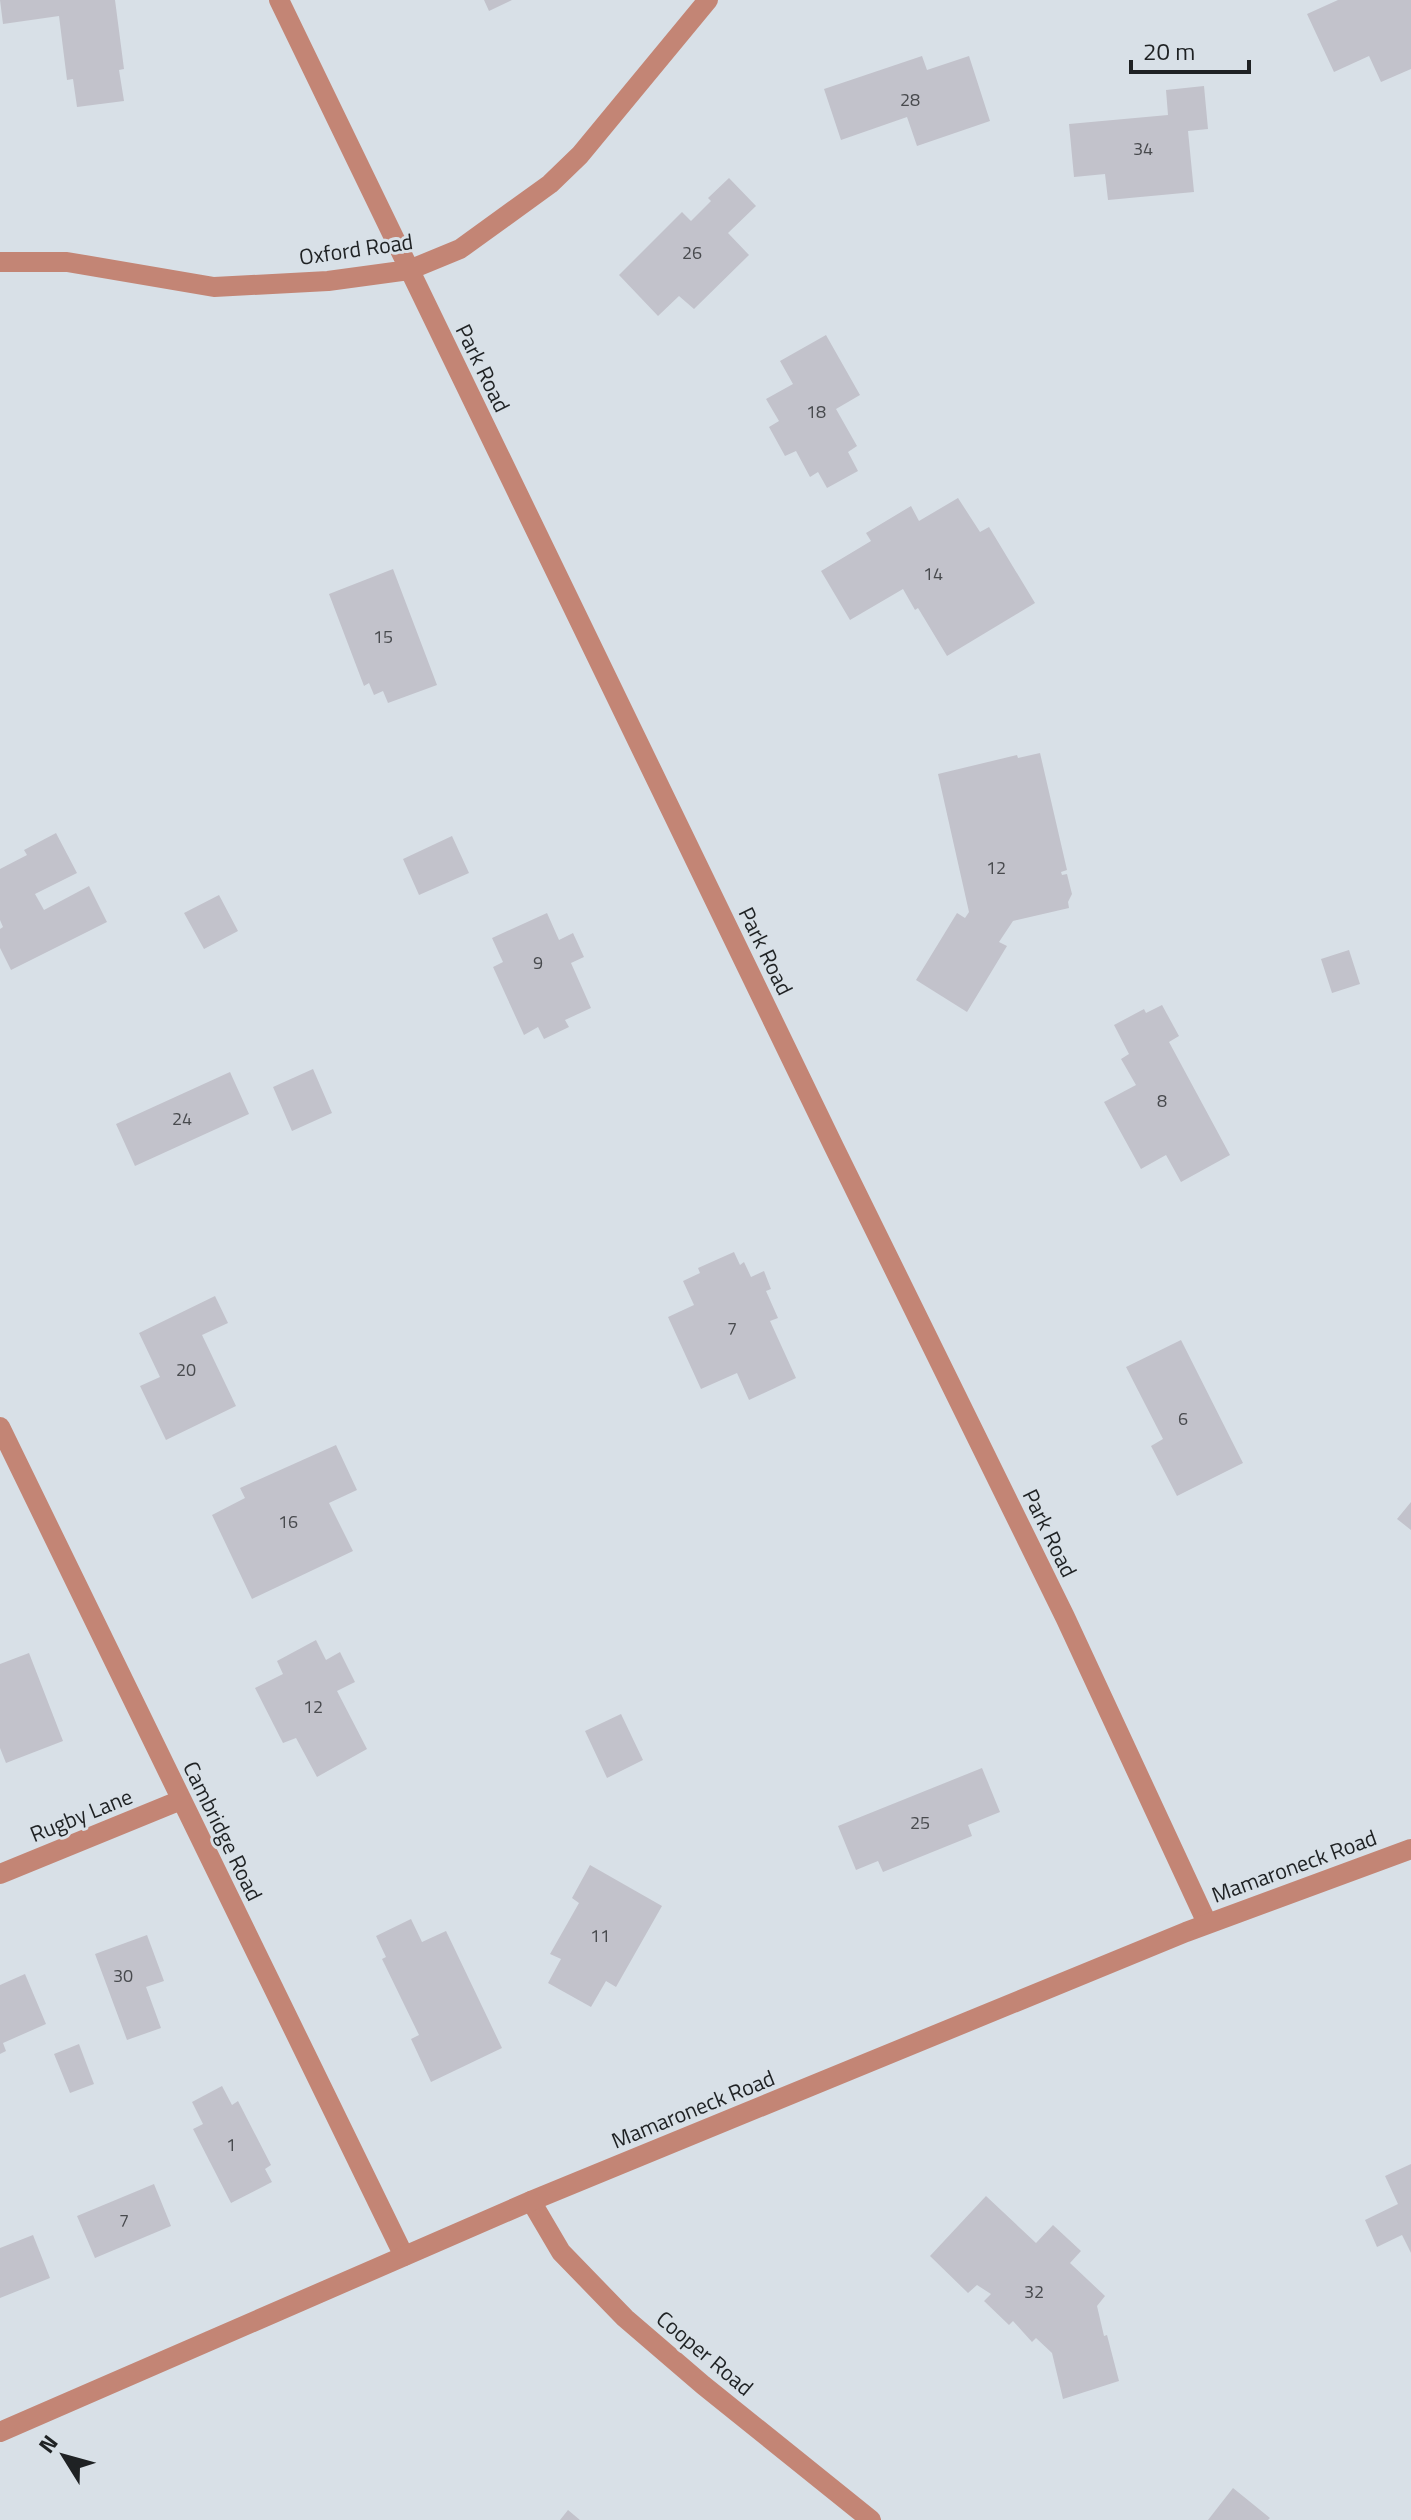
<svg xmlns="http://www.w3.org/2000/svg" width="1411" height="2520" font-family="'Titillium Web',sans-serif">
<style>
.building{fill:#c2c2cb}
.lines{fill:none;stroke-linecap:round;stroke-linejoin:round}
.minor{stroke:#c38575;stroke-width:20}
.tertiary{stroke:#c38575;stroke-width:20}
.labels{text-anchor:middle;stroke-width:6;stroke-linejoin:round;paint-order:stroke}
.number-label{font-size:18px;fill:#484a4e}
.street-label{font-size:22px;fill:#1f2224;stroke:#d8e0e7}
</style>
<rect width="100%" height="100%" fill="#d8e0e7"/>
<path class="building" d="M0 0H115L124 69 119 70 124 101 77 107 73 79 67 80 59 16 3 24Z
M484 0H512L489 11Z
M1338 0H1411V69L1381 82 1369 56 1334 72 1307 14Z
M922 56 927 70 969 56 990 121 917 146 907 117 841 140 824 89Z
M1204 86 1208 129 1188 131 1194 192 1108 200 1105 174 1074 177 1069 124 1168 115 1166 90Z
M729 178 756 206 728 233 749 255 694 309 679 296 658 316 619 275 682 212 691 221 711 201 708 198Z
M826 335 860 395 836 409 857 446 848 452 858 471 827 488 818 472 810 477 796 451 785 456 769 427 779 421 766 399 793 384 780 361Z
M958 498 980 532 989 527 1035 603 947 656 918 608 915 610 903 589 850 620 821 571 871 541 866 533 911 506 919 521Z
M393 569 437 685 388 703 383 691 374 695 369 683 364 686 329 594Z
M1040 753 1067 870 1061 872 1062 875 1067 874 1072 894 1068 902 1069 908 1013 921 999 942 1007 946 967 1012 916 980 957 913 965 918 969 912 938 774 1017 755 1018 758Z
M56 833 77 873 35 894 44 910 89 886 107 922 11 970 0 948V929L3 927 0 920V869L27 855 24 850Z
M452 836 469 873 419 895 403 859Z
M219 895 238 931 204 949 184 913Z
M547 913 559 940 573 933 584 957 571 963 591 1008 565 1020 569 1027 544 1039 538 1027 524 1035 493 967 503 962 492 938Z
M1349 950 1360 984 1332 993 1321 959Z
M1162 1005 1179 1036 1169 1042 1230 1155 1181 1182 1166 1155 1141 1169 1104 1102 1136 1085 1121 1059 1129 1054 1114 1025 1144 1009 1146 1013Z
M313 1069 332 1113 292 1131 273 1087Z
M230 1072 249 1114 135 1166 116 1124Z
M734 1252 740 1265 744 1262 751 1277 764 1271 771 1289 766 1291 778 1318 770 1321 796 1378 749 1400 737 1373 701 1389 668 1317 694 1305 683 1281 700 1273 698 1268Z
M215 1296 228 1323 202 1335 236 1406 166 1440 140 1386 160 1377 139 1333Z
M1181 1340 1243 1463 1177 1496 1151 1446 1163 1439 1126 1367Z
M336 1445 357 1490 329 1503 353 1551 252 1599 212 1515 245 1498 240 1488Z
M1411 1502V1530L1397 1519Z
M316 1640 326 1660 340 1652 355 1682 337 1691 367 1749 317 1777 296 1738 283 1743 255 1688 283 1674 277 1661Z
M29 1653 63 1741 6 1763 0 1748V1664Z
M621 1714 643 1760 607 1778 585 1731Z
M982 1768 1000 1812 968 1825 972 1836 883 1872 878 1861 856 1870 838 1826Z
M590 1865 662 1906 616 1987 606 1981 591 2007 548 1983 561 1959 550 1954 579 1903 572 1898Z
M411 1919 422 1942 446 1931 502 2048 431 2082 411 2039 419 2035 382 1959 386 1957 376 1936Z
M147 1935 164 1981 146 1987 161 2028 127 2040 95 1954Z
M25 1974 46 2024 3 2043 6 2051 0 2054V1985Z
M79 2044 94 2084 70 2093 54 2054Z
M222 2086 232 2105 238 2101 271 2165 265 2169 272 2182 231 2203 193 2129 203 2124 192 2102Z
M1411 2164V2253L1402 2235 1377 2247 1365 2220 1398 2204 1385 2176Z
M154 2184 171 2226 95 2258 77 2216Z
M986 2196 1036 2243 1053 2225 1081 2251 1070 2263 1105 2296 1097 2306 1104 2336 1107 2335 1119 2381 1063 2399 1052 2353 1036 2338 1032 2342 1013 2321 1009 2325 984 2301 991 2294 977 2285 968 2293 930 2256Z
M33 2235 50 2278 0 2298V2248Z
M1233 2488 1270 2518 1268 2520H1208Z
M568 2510 580 2520H560Z"/>
<g class="lines">
<path class="minor" d="M279 0 834 1147 1065 1617 1207 1923
M0 262H67L214 287 328 281 409 270 460 249 550 184 580 155 708 0
M0 1427 404 2256
M0 1874 181 1800
M531 2201 561 2252 625 2318 703 2385 871 2520"/>
<path class="tertiary" d="M0 2432 531 2201 1186 1932 1411 1849"/>
</g>
<g class="labels">
<g class="number-label">
<text x="910" y="106">28</text>
<text x="1143" y="155">34</text>
<text x="692" y="259">26</text>
<text x="816" y="418">18</text>
<text x="933" y="580">14</text>
<text x="383" y="643">15</text>
<text x="996" y="874">12</text>
<text x="538" y="969">9</text>
<text x="1162" y="1107">8</text>
<text x="182" y="1125">24</text>
<text x="732" y="1335">7</text>
<text x="186" y="1376">20</text>
<text x="1183" y="1425">6</text>
<text x="288" y="1528">16</text>
<text x="313" y="1713">12</text>
<text x="920" y="1829">25</text>
<text x="600" y="1942">11</text>
<text x="123" y="1982">30</text>
<text x="231" y="2151">1</text>
<text x="124" y="2227">7</text>
<text x="1034" y="2298">32</text>
</g>
<g class="street-label">
<text transform="translate(356 249) rotate(-8)" y="8">Oxford Road</text>
<text transform="translate(483 368) rotate(64)" y="8">Park Road</text>
<text transform="translate(766 951) rotate(64)" y="8">Park Road</text>
<text transform="translate(1050 1533) rotate(64)" y="8">Park Road</text>
<text transform="translate(81 1815) rotate(-22)" y="8">Rugby Lane</text>
<text transform="translate(223 1831) rotate(64)" y="8">Cambridge Road</text>
<text transform="translate(1294 1866) rotate(-20)" y="8">Mamaroneck Road</text>
<text transform="translate(693 2109) rotate(-22)" y="8">Mamaroneck Road</text>
<text transform="translate(705 2353) rotate(40)" y="8">Cooper Road</text>
</g>
</g>
<g transform="translate(64 2456) rotate(307)" stroke="#d8e0e7" stroke-width="6" paint-order="stroke">
<path d="M0-6L14 30L0 20L-14 30Z" fill="#1f2224"/>
<text y="-12" font-size="22" font-weight="bold" text-anchor="middle" fill="#1f2224">N</text>
</g>
<path d="M1131 60v12h118v-12" fill="none" stroke="#1f2224" stroke-width="4"/>
<text x="1143" y="60" font-size="24" fill="#1f2224" stroke="#d8e0e7" stroke-width="6" paint-order="stroke">20 m</text>
</svg>
